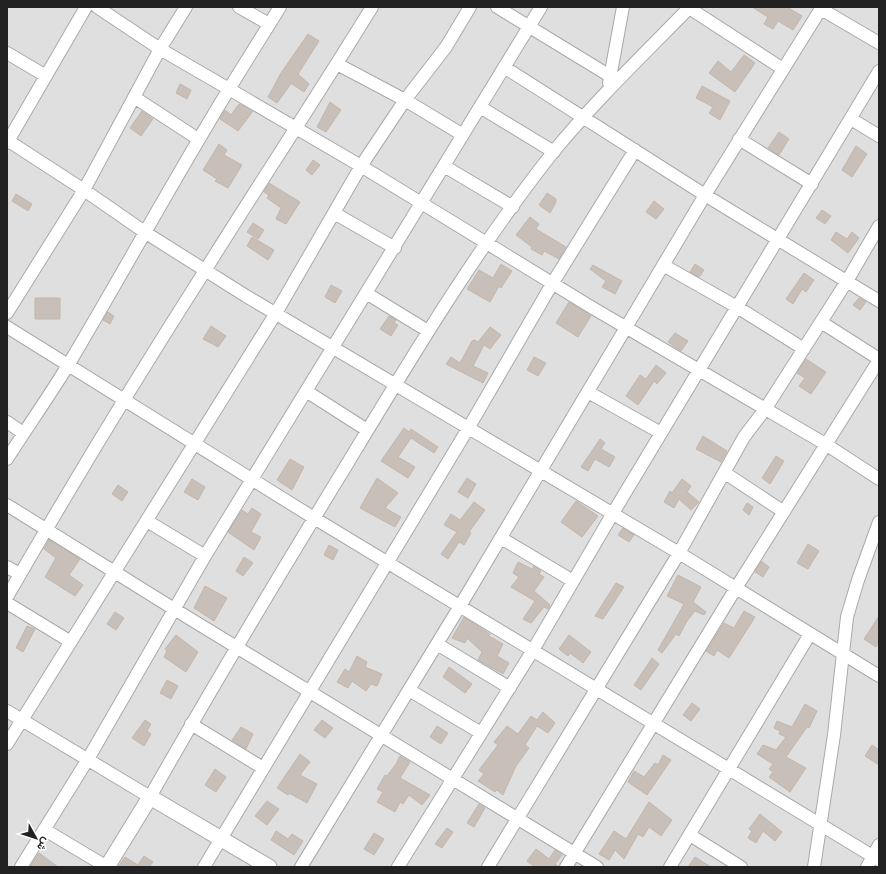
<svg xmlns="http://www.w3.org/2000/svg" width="886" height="874" font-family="'Roboto Condensed',Vazirmatn,sans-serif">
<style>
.residential{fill:#e0dfdf}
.building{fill:#c7bfb8;stroke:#c4b6ab}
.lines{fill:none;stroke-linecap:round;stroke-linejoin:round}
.minor-casing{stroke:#a9a9a9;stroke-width:14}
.tertiary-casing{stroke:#a9a9a9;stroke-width:17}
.minor{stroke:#fff;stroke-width:12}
.tertiary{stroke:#fff;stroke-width:15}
</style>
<rect width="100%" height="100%" fill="#f2efe9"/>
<path class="residential" d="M7 7H879V867H7Z"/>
<path class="building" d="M752 7H787L802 16 793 30 778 21 773 29 764 24 768 17Z
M308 34 319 41 298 74 309 84 304 92 292 84 290 85 277 103 268 97 281 73Z
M744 55 755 63 735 92 709 73 718 61 731 72Z
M180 84 191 90 187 99 176 93Z
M702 86 730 101 720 120 709 113 713 107 696 98Z
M330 102 341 110 326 132 317 127Z
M239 104 253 111 238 131 220 119 225 110 231 115Z
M142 111 153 119 141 136 130 128Z
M779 132 789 139 779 155 768 148Z
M219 144 227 150 224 155 242 165 228 188 215 181 217 179 203 170Z
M856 146 867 154 852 177 842 170Z
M313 160 320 165 312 175 306 170Z
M269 183 300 202 286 224 276 219 281 208 267 198 269 195 264 192Z
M547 193 556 199V202L550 213 539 205Z
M16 194 32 204 28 211 12 201Z
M654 201 664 209 656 219 646 212Z
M822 210 831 216 825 224 816 218Z
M530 217 539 224 536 229 566 247 559 259 544 251 542 255 531 249 532 247 516 235Z
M253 223 264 230 258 239 247 232Z
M836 232 847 239 852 232 859 238 848 253 831 240Z
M252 237 274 250 268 260 247 246Z
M501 264 512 271 501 288 499 286 490 302 467 289 479 270 493 278Z
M695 264 704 270 699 277 690 272Z
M593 265 622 281 615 294 602 287 606 281 590 269Z
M804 273 814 280 806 292 802 289 793 304 786 299Z
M331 285 342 291 335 303 325 297Z
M35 298H60V319H35Z
M859 298 866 302 860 310 853 305Z
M569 302 591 316 578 337 556 323Z
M108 312 114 316 110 324 103 320Z
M389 316 396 320 394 323 398 325 391 336 380 329Z
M211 326 226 336 218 347 203 339Z
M490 327 501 335 490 349 484 345 473 366 488 373 483 383 446 364 451 357 460 363 472 341 475 340 478 342Z
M675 333 688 341 681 351 668 342Z
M534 357 546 363 538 376 527 370Z
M806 359 826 372 811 394 799 386 805 378 797 373Z
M656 365 666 373 657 384 654 381 638 405 626 396 640 375 646 379Z
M404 428 409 432 411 429 438 447 434 453 411 438 398 457 415 467 408 478 381 461Z
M703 436 727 451 721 462 696 449Z
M600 439 605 443 601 449 615 457 609 467 595 459 588 471 581 467Z
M776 456 784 461 770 484 762 478Z
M290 459 304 467 292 490 277 480Z
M377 478 398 493 385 508 401 517 395 527 360 508Z
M467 478 476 484 468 498 458 492Z
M192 479 205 487 198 500 184 492Z
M682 479 691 486 687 492 699 502 691 510 679 499 674 508 664 502 670 491 672 493Z
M118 485 128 492 122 501 112 494Z
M576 501 598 516 582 537 561 522Z
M474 502 485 510 469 532 471 533 464 545 459 542 448 559 441 554 457 532 444 525 451 514 460 520Z
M747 503 753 507 749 515 743 510Z
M252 508 261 514 251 532 261 537 254 550 228 532 242 510 248 514Z
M623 528 634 535 629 542 618 535Z
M49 540 80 559 69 575 83 585 75 596 45 577 56 558 44 549Z
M808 544 819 551 808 569 797 563Z
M329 545 338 550 333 560 324 555Z
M244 557 253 563 243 576 236 571Z
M761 561 769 567 763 577 755 572Z
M518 562 532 569 534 566 541 571 539 574 544 577 534 591 550 605 548 609 544 607 531 623 523 619 535 601 511 587 519 577 513 573Z
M678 575 701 587 693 602 706 612 704 615 695 611 687 621 679 636 676 634 662 653 658 650 684 604 667 596Z
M616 583 624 587 603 619 595 616Z
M205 586 227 598 214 621 194 608Z
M744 611 755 617 729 658 717 650 714 656 706 651 724 623 734 628Z
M115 612 124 618 116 630 107 624Z
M879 616V642L876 647 864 639Z
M464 617 490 634 489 636 503 644 497 656 509 663 503 674 478 660 482 652 467 638 465 643 452 638Z
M27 626 35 629 23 652 16 648Z
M176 635 198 652 186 672 164 657 167 651 165 649Z
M569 635 591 652 583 663 570 653 568 656 559 649Z
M357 656 367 662 365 667 382 674 377 686 371 684 366 691 352 681 348 688 337 682 345 669 349 672Z
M652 658 659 664 641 690 634 685Z
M449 667 472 684 465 693 443 677Z
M167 680 178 686 171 699 160 693Z
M692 703 700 709 691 721 683 715Z
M805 704 817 711 809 728 807 727 786 757 806 768 790 792 769 777 773 772 769 769 773 764 757 754 763 745 776 750 786 737 779 734 780 731 774 728 777 721 792 727Z
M543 712 555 723 548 733 537 726 525 745 529 748 516 766 503 795 497 790 495 792 478 781 484 774 479 770 498 745 494 742 507 726 518 734 531 716 537 720Z
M145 720 151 724 147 731 151 734 144 746 132 738Z
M322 720 333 728 325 738 314 730Z
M437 726 448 733 441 744 430 737Z
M241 727 253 734 246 749 232 740Z
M872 745 879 750V765L865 756Z
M300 754 310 762 300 775 317 784 307 803 289 793 288 795 277 788Z
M663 755 671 760 647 795 628 782 634 771 644 777 655 763 658 765Z
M400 756 410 762 400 778 430 795 422 805 409 795 403 804 400 802 395 812 377 802 383 792 377 789 385 775 387 776 396 764Z
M215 769 226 777 216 792 205 785Z
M267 801 279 809 267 825 255 816Z
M649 802 672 820 661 836 649 827 643 837 638 834 624 859 615 850 609 860 599 854 614 831 626 839Z
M479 804 485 808 474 827 467 823Z
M760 814 782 832 775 841 763 831 756 843 748 838 752 831 749 829Z
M447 828 453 832 442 848 435 844Z
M276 831 288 839 292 834 303 841 294 855 271 840Z
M374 833 384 839 374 855 364 849Z
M536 849 549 859 555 850 562 855 555 864 559 867H535L527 861Z
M39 853 58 867H30Z
M144 856 153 862 149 867H118L125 857 138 865Z
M695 857 711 867H688Z"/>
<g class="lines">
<g class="minor-casing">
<path id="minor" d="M239 7 269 24
M280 7 229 89 361 166 591 307 827 445 879 479
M497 7 610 76
M689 8 783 69
M821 9 879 43
M7 53 46 76
M337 64 405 100 463 135
M504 67 705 195 879 301
M609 83 623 7
M134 97 198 139
M480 107 554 152
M851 119 879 136
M739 139 812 184
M7 140 84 190 146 233 246 296 679 553 879 676
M7 143 86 7
M444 166 513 207
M334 213 395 248
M663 265 737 307 804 349
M366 293 428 331
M7 313 84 190 160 49 186 7
M821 322 879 359
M7 327 314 518 879 860
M306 391 367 430
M588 392 661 433
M7 422 23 433
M7 459C28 426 50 395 70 362 124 271 174 179 229 89L160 49 97 7
M725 473 784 512
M7 505 174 609 597 867
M147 521 205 556
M501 538 573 581
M7 567 20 574
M7 597C71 486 137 377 206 269 261 181 318 95 372 7
M7 603 71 642
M437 644 510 688
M409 690 481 733
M7 711 150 797C214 684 281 572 349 461 413 355 477 248 554 151 596 100 644 54 690 7
M191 724 263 768
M7 744 276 313 361 166 405 100 446 47 470 7
M45 830 107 867
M690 835 741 867
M21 867 88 759 205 556 541 7
M204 867 469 427 552 284 635 150
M301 867 460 606 705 195 822 7
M398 867 533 650 613 513 879 71
M488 867 679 553 744 437 766 408 847 281 879 226
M566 867 736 588 879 360
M670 867 810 634
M814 867 834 735 847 617 858 580 879 522
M867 867 879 845"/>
</g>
<g class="tertiary-casing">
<path id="tertiary" d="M107 867 150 797 269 867"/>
</g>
<use href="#minor" class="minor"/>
<use href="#tertiary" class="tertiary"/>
</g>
<rect width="886" height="874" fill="none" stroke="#222222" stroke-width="16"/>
<g transform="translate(36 838) rotate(129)" stroke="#ffffff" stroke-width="3" paint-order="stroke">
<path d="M0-3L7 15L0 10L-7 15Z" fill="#222222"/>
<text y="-6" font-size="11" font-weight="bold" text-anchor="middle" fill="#222222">ش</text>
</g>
</svg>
